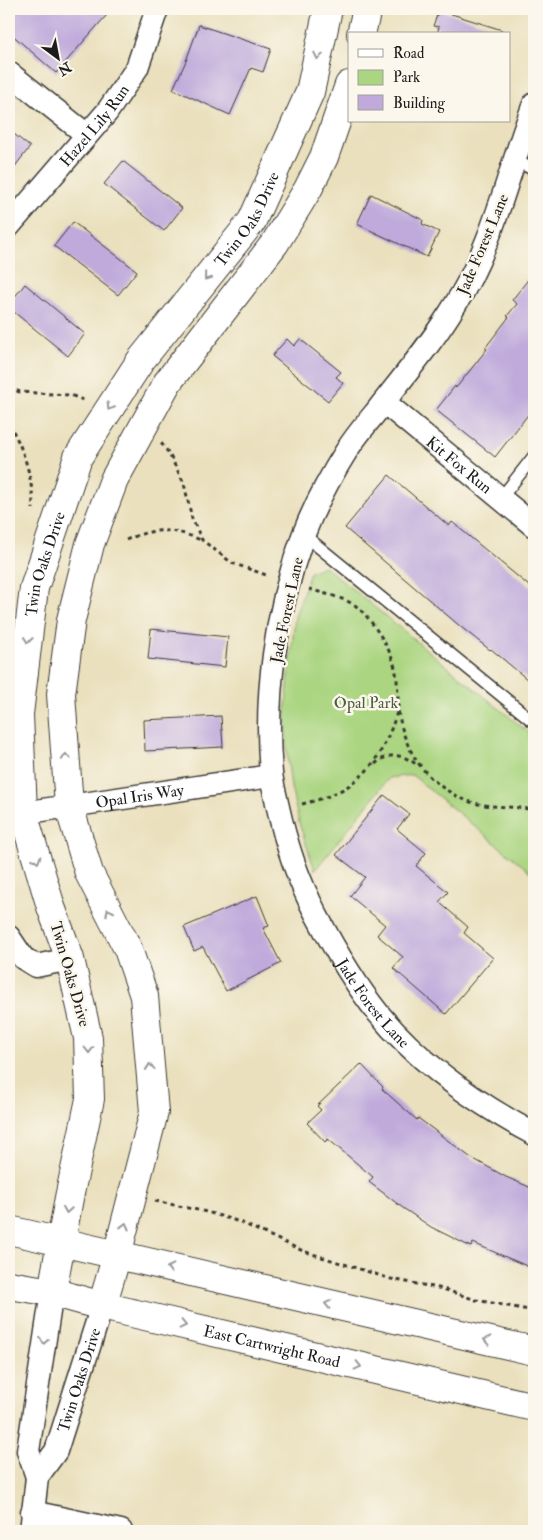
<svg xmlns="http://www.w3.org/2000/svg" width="543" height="1540" font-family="'IM FELL Double Pica',serif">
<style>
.green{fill:#abd581;stroke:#64784e}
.building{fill:#c0aadb}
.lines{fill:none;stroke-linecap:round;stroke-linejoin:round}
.lane-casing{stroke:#3b3934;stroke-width:14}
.street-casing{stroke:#3b3934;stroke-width:25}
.secondary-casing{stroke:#3b3934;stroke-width:30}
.path{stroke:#3b3934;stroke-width:3;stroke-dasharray:4 4;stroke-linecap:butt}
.lane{stroke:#fff;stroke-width:11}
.street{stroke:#fff;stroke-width:22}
.secondary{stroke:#fff;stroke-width:28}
.oneway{stroke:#999}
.labels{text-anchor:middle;stroke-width:5;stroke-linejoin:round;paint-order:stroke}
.street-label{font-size:16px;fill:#1c1c1c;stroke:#fbf7ec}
.park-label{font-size:16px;fill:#4e5d3f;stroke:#fbf7ec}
</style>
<rect width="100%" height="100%" fill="#fbf7ec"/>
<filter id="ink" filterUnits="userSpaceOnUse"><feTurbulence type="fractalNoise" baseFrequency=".02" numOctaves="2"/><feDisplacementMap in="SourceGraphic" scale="10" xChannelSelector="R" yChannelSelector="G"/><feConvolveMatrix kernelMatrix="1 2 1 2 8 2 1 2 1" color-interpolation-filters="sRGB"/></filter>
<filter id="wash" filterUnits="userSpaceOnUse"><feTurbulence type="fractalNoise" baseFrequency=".0096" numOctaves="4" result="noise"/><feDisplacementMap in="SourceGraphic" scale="20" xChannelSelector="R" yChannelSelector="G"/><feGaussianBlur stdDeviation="1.12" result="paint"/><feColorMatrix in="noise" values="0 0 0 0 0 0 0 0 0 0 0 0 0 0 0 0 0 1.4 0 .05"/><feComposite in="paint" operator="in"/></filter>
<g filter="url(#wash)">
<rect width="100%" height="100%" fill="#eae0bd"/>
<path class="green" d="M324 566 534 737V875L412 775 389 778 315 870 300 826 291 788 287 754 286 706 295 617 310 572Z"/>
<g id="blocks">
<path class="building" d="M9 9H112L56 73 9 32Z
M439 10 502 30 501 34H437L439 27 433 26Z
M199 25 271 49 263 72 251 68 230 115 173 89 186 61Z
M9 130 30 147 9 174Z
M123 161 182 208 164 231 104 184Z
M371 194 423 220 422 224 439 232 427 257 357 224Z
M73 222 137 271 118 295 54 246Z
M534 272V407L495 457 436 410 455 386 456 388 487 349 485 348 509 317 507 316 517 304 512 300Z
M25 284 85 334 68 356 9 308V304Z
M287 339 294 346 300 339 341 372 336 377 343 383 328 401 272 356Z
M389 475 449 526 452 522 534 590V685L491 649 490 650 461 627 345 528Z
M151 629 228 637 225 667 148 659Z
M221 716 223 747 145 751 144 720Z
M384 795 409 814 397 829 426 853 416 866 448 892 439 902 468 927 464 933 493 958 446 1014 393 968 403 957 377 935 385 925 350 896 365 877 336 855Z
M257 896 269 926 263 928 281 963 226 991 203 947 194 951 184 927Z
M361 1064 383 1087 382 1089 417 1120 418 1118 470 1157 506 1177 534 1189V1269L473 1243 471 1247 431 1227 403 1208 369 1182 373 1177 328 1139 325 1142 307 1123 321 1110 317 1106Z"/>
</g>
</g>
<g filter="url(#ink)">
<use href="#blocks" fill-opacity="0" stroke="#3b3934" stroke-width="1"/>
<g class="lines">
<g class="lane-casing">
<path id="lane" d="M515 160 534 170
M501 498 534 456
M304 535 534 722"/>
</g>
<g class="street-casing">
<g id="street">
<path d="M9 73 87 135"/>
<path id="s1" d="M534 104C508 171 494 244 455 305 432 343 403 377 376 412 366 424 355 437 347 450 330 477 314 507 303 536 276 611 264 694 271 773 272 783 275 793 277 803 286 844 297 878 317 916 335 950 354 983 378 1013 420 1064 476 1103 534 1134"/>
<path id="s2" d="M9 226 107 112 137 68 157 9"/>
<path id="s3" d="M384 402 534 526"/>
<path id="s4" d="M9 815 271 776"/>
<path d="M9 937 23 958 36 966 70 959"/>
<path d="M37 1477 28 1451 52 1292"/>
<path d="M32 1512 121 1531"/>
<path id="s5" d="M31 1531 37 1477 56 1451 102 1306"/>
</g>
</g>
<g class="secondary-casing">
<g id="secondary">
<path d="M361 34 367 9"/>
<path d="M9 1230 534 1351"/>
<path id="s6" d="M9 1285 52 1292 102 1306 534 1407"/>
<path id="s7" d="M52 1292 69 1198 90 1099 88 1038 70 959 51 907 23 813 19 714 34 588 78 457 141 360 252 221 310 92 328 9"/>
<path d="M102 1306 117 1255 154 1112 144 996 128 949 89 873 69 806 61 694 71 620 90 544 114 480 167 383 275 243 308 189 324 157 349 85"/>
</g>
</g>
<path class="path" d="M9 388 20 392 70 395 86 401
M9 424C24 449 33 479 33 509
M161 443 168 452 184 483 192 519 202 540 232 563 269 576
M126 540C155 527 172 528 201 540
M309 589C324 594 343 597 356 606 365 613 372 623 378 632 388 647 396 663 397 681 398 690 398 699 398 708 403 750 425 782 463 799 484 809 511 805 534 810
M375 764C389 752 402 754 416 764
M302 804C359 791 381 764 398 709
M155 1201 207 1212 240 1222 303 1251 391 1279 443 1289 476 1300 534 1311"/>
<use href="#lane" class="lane"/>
<use href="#street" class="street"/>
<use href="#secondary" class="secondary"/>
</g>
<defs><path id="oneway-chevron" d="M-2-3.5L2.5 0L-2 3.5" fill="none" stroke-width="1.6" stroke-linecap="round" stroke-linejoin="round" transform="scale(1.25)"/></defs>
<g class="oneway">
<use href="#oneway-chevron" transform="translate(318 56) rotate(102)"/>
<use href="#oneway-chevron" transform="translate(207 277) rotate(129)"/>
<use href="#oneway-chevron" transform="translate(110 407) rotate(123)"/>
<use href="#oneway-chevron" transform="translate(28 640) rotate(97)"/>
<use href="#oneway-chevron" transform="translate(66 757) rotate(-94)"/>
<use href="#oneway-chevron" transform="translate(37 860) rotate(73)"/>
<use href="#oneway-chevron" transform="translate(109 912) rotate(-117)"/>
<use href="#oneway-chevron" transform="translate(89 1050) rotate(89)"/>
<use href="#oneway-chevron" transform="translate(150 1067) rotate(-95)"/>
<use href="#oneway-chevron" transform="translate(67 1210) rotate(99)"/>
<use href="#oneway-chevron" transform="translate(125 1226) rotate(-76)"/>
<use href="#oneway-chevron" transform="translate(170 1268) rotate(-167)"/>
<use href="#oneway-chevron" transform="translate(328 1304) rotate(-167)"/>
<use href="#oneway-chevron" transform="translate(183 1325) rotate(13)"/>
<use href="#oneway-chevron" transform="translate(487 1340) rotate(-167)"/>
<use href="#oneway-chevron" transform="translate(44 1341) rotate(99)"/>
<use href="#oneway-chevron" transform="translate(358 1366) rotate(13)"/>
</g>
</g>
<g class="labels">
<g class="street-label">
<text dy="6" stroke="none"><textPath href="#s2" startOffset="132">Hazel Lily Run</textPath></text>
<text dy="6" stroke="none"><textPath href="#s7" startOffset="1149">Twin Oaks Drive</textPath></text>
<text transform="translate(482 244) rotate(-67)" y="6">Jade Forest Lane</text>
<text dy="6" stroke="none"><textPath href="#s3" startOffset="98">Kit Fox Run</textPath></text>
<text dy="6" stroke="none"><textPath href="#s7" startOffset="744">Twin Oaks Drive</textPath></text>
<text transform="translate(286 610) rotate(-78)" y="6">Jade Forest Lane</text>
<text dy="6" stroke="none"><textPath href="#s4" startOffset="132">Opal Iris Way</textPath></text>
<text transform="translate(71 974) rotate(74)" y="6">Twin Oaks Drive</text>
<text dy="6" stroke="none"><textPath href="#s1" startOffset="990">Jade Forest Lane</textPath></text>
<text dy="6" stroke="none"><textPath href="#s6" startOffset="270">East Cartwright Road</textPath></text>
<text dy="6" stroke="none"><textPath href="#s5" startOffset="161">Twin Oaks Drive</textPath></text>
</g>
<g class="park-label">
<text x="366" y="708">Opal Park</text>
</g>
</g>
<rect width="543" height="1540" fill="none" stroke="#fbf7ec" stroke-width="30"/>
<rect x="348" y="32" width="162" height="90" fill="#fbf7ec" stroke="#a29f99"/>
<rect x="358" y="49" width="25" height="8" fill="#ffffff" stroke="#a29f99"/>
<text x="393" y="58" font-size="15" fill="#1c1c1c">Road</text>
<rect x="358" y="70" width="25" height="15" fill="#abd581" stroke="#a29f99"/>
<text x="393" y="82" font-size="15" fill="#1c1c1c">Park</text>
<rect x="358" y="95" width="25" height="15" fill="#c0aadb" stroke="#a29f99"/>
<text x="393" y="108" font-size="15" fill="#1c1c1c">Building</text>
<g transform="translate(58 58) rotate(148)" stroke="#fbf7ec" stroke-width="4" paint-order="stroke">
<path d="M0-4L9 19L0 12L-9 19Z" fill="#1c1c1c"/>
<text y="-8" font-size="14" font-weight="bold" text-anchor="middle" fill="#1c1c1c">N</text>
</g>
</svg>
